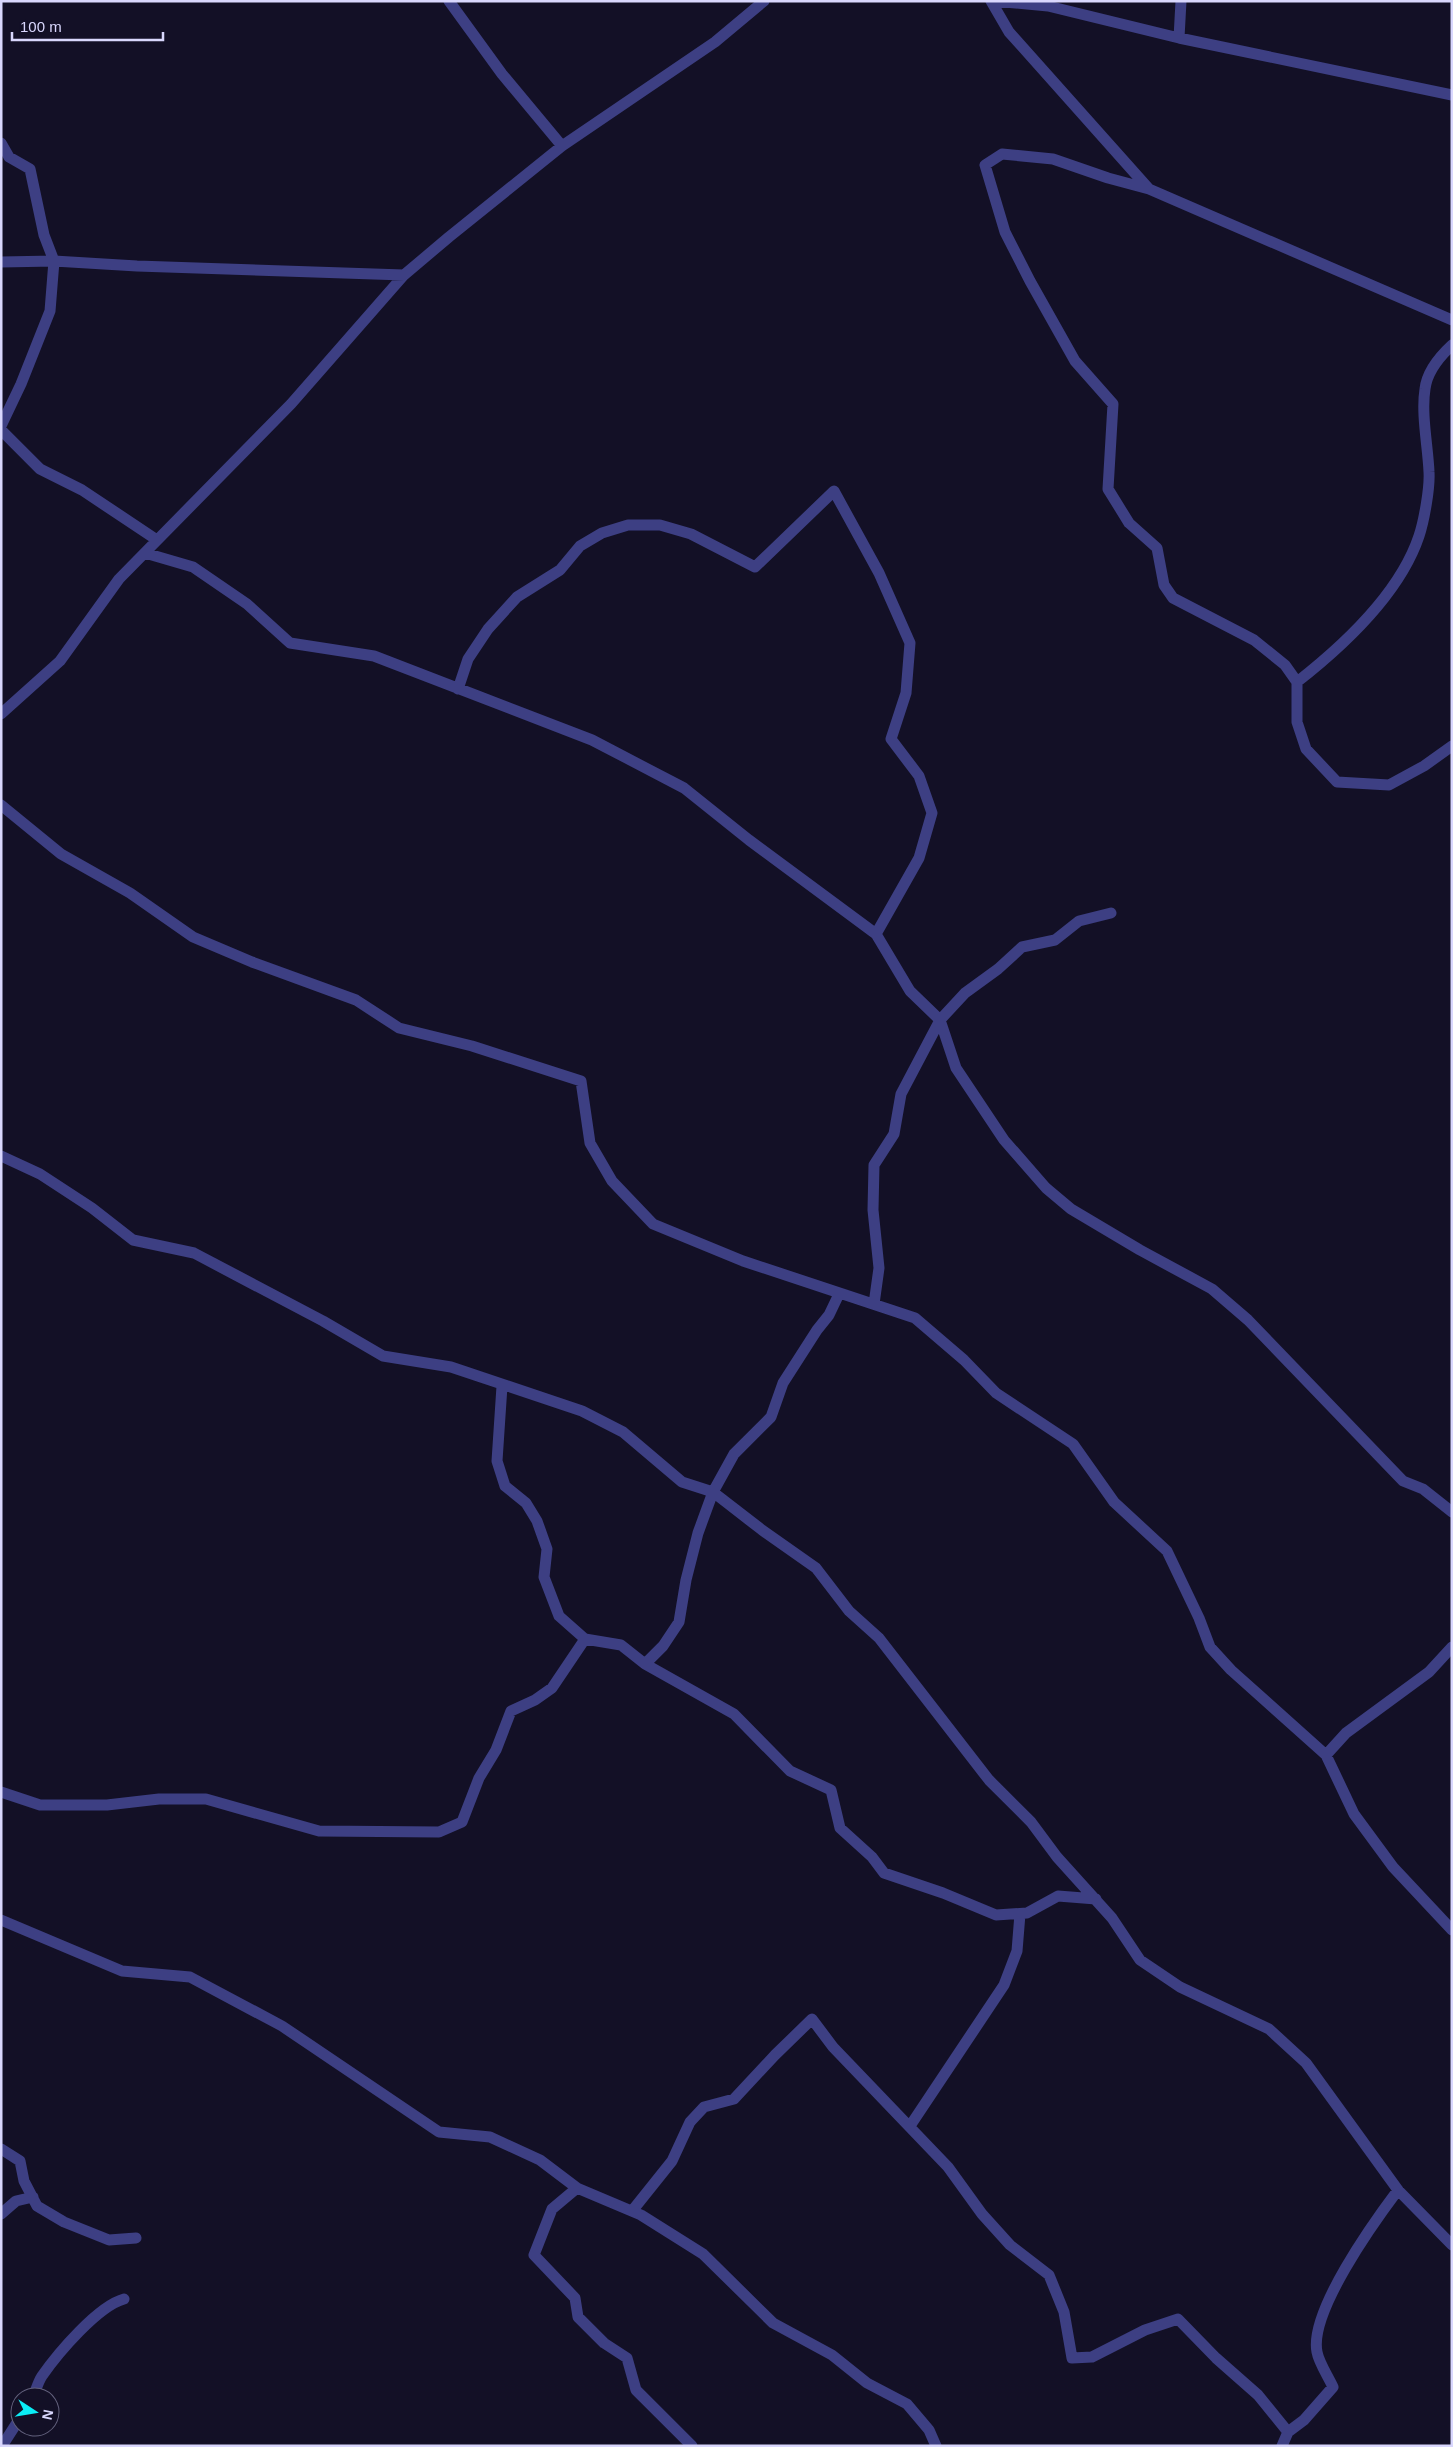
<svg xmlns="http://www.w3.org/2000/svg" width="1453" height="2447" font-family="Arial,sans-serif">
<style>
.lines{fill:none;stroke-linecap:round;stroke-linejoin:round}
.minor{stroke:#3d3f83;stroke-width:11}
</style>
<rect width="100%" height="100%" fill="#131026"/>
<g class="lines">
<path class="minor" d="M449 1 502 74 562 146
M991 1 1009 32 1149 189 1452 320
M993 1 1048 6 1179 38 1452 95
M1179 38 1181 1
M1 143 9 157 30 169 44 235 54 261 50 311 21 384 1 426
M1149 189 1108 178 1053 159 1002 154 985 165 1005 232 1030 281 1075 361 1113 404 1108 489 1129 523 1157 548 1164 585 1173 598 1254 640 1285 665 1297 682V722L1306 749 1337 782 1389 785 1424 766 1452 746
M1 262 54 261 137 266 404 275
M1 430 40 469 82 490 157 540
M145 553 193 567 247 604 290 643 374 656 592 740 684 788 749 840 876 934 910 991 940 1020 956 1068 1004 1140 1046 1188 1071 1209 1140 1250 1212 1289 1248 1320 1403 1481 1423 1489 1452 1512
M1297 682C1343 646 1400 593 1419 536 1424 521 1430 488 1429 472 1428 447 1421 414 1425 389 1427 371 1439 357 1452 345
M458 689 468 659 488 629 517 597 560 570 580 546 602 533 628 525H660L691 534 755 567 834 491 879 573 910 643 906 693 891 739 919 776 932 813 919 858 876 934
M1 714 60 661 119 579 291 404 404 275 449 237 562 146 715 42 764 1
M1 805 61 854 130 893 193 937 252 962 356 1000 399 1028 472 1046 581 1081 590 1143 612 1181 653 1224 743 1261 915 1318 964 1360 996 1393 1073 1444 1114 1502 1167 1551 1199 1618 1210 1647 1231 1670 1326 1755 1354 1814 1393 1867 1452 1930
M1 1156 40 1174 92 1208 133 1240 194 1253 323 1321 383 1356 451 1367 582 1411 623 1432 682 1482 713 1492 762 1530 816 1568 849 1611 879 1638 989 1780 1031 1822 1057 1857 1112 1918 1140 1960 1180 1987 1269 2029 1306 2063 1398 2190 1452 2245
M874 1304 879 1268 873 1210 874 1165 894 1134 901 1094 940 1020 965 993 998 969 1022 947 1055 940 1079 921 1111 913
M502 1386 497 1461 505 1486 526 1503 537 1521 547 1549 544 1577 559 1616 585 1639
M645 1664 734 1714 790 1771 831 1790 840 1828 872 1857 884 1873 943 1893 996 1915 1027 1913 1058 1896 1096 1899
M1326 1755 1346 1733 1429 1672 1452 1647
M1 1792 40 1805H107L159 1799H206L319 1831 439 1832 462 1822 479 1778 496 1750 511 1711 535 1700 552 1688 585 1639 621 1645 645 1664 663 1646 679 1622 686 1580 698 1533 713 1492 734 1454 771 1417 783 1383 817 1330 829 1315 839 1294
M1 1920 122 1971 190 1977 282 2026 439 2132 490 2137 540 2160 577 2188 641 2215 703 2254 773 2323 832 2355 867 2383 907 2404 929 2430 936 2446
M910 2126 1004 1985 1017 1951 1020 1914
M1 2149 20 2161 24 2181 37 2206 64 2222 109 2240 136 2238
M577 2188 552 2209 534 2255 575 2298 578 2317 604 2343 627 2358 636 2390 692 2446
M632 2211 672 2161 690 2122 704 2107 734 2099 775 2055 812 2019 833 2047 948 2167 982 2214 1010 2245 1049 2275 1064 2312 1072 2358 1092 2357 1145 2330 1178 2319 1216 2358 1258 2395 1288 2432
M1 2214 16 2201 33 2197
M33 2397C36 2390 38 2382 42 2376 58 2353 98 2306 124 2299
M2 2446 20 2418
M1282 2446 1288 2432 1304 2420 1333 2387C1328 2376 1319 2363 1317 2352 1309 2312 1374 2222 1398 2190"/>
</g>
<rect width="1453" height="2447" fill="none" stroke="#d9d7fd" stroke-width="5"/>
<g transform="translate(35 2412) rotate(102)"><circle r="24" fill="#131026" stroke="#62607c"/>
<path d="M0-4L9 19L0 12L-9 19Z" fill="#0bedf5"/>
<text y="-8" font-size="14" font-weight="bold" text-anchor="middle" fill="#d9d7fd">N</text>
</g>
<path d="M12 32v8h151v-8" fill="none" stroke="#d9d7fd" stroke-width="2.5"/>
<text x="20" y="32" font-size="15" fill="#d9d7fd" stroke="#131026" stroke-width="4" paint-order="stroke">100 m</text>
</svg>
